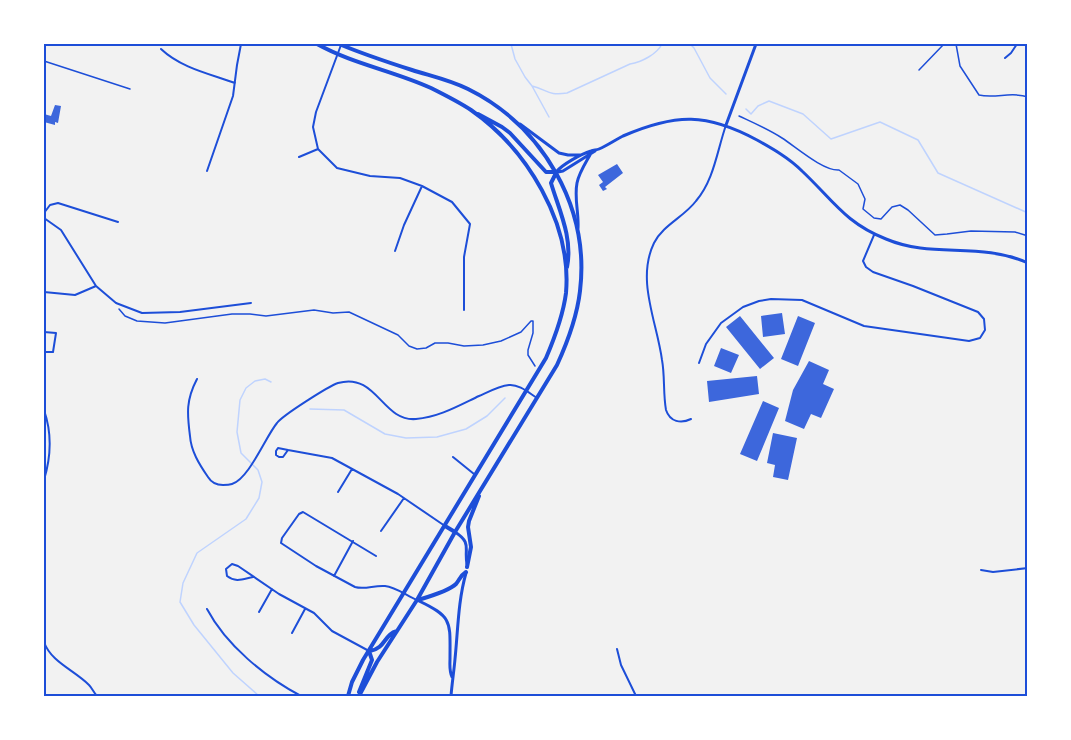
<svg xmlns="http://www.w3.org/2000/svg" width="1071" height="740" font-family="Karla,sans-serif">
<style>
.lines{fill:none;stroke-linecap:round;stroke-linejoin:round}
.stream{stroke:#bfd3fe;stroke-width:1.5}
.building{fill:#3d67dc}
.path{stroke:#1d4ed8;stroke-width:1.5}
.service{stroke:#1d4ed8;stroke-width:1.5}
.minor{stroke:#1d4ed8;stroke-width:2}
.tertiary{stroke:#1d4ed8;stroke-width:3}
.secondary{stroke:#1d4ed8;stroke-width:4}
.neatline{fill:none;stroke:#1d4ed8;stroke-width:2}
</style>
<rect width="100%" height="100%" fill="#f2f2f2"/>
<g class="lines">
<path class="stream" d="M511 44 515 59 525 77 532 86 549 117
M690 44 694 48 710 78 726 94
M532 86C548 90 548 96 567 93L630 64C642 62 657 54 662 44
M746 109 751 114 758 106 769 101 803 114 831 139 880 122 918 140 938 173 1028 213
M310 409 344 410 385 434 406 438 437 437 466 429 487 416 505 398
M259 696 233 673 194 625 180 602 183 583 197 553 246 519 259 498 262 482 258 470 241 453 237 432 240 400 246 388 255 381 265 379 271 382"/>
</g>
<path class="building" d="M55 105 61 106 58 123 55 122V125L44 122V114L51 116Z
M617 164 623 173 605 187 607 189 603 191 599 185 603 182 598 175Z
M782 313 785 334 763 337 761 316Z
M740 316 774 358 760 369 726 327Z
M798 316 815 323 798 366 781 359Z
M721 348 739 355 731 373 714 366Z
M809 361 829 370 823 384 834 389 821 418 811 414 804 429 785 421 793 390Z
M757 376 759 394 709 402 707 381Z
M763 401 779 408 757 461 740 454Z
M773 433 797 438 788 480 773 477 775 465 767 463Z"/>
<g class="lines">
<path class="path" d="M956 44 960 66 979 95C995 99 1012 91 1028 97
M919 70 944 44
M739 116C754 123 768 129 782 138 796 147 823 171 839 170L858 184 865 199 863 209 874 218 881 219 892 207 900 205 908 210 935 235 947 234 971 231 1015 232 1028 236
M119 309 125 316 137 321 165 323 232 314H250L266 316 314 310 333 313 349 312 398 335 409 346 417 349 426 348 435 343H448L464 346 483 345 501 341 521 332 531 321H533V333L528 350V355L535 366"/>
<path class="service" d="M44 61 130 89"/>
<path class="minor" d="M341 45 316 112 313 127 318 149 337 168 370 176 400 178 422 186 452 202 470 224 464 257V310
M161 49C181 68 210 74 235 83
M1005 58 1011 53 1017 44
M299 157 318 149
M207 171 233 96 237 65 241 44
M44 213 50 205 58 203 118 222
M44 218 61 230 96 286 116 303 142 313 180 312 251 303
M395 251 404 225 422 186
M44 292 75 295 96 286
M44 332 56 333 53 352H44
M699 363 706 344 721 323 743 307 759 301 771 299 802 300 864 326 969 341 980 338 985 330 984 319 978 312 913 286 873 272 866 267 863 261 874 235
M197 379C186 400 187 413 190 436 191 451 199 464 208 477 211 482 217 485 223 485 226 485 229 485 232 484 249 479 266 436 277 423 283 415 329 386 338 383 377 372 382 422 416 419 439 417 458 406 479 396 488 392 499 386 509 385 519 384 529 393 537 398
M44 410C52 433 51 457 44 480
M691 419C681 424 670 422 666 410 663 393 665 376 662 360 657 322 636 280 654 243 663 225 684 217 696 201 714 180 717 151 726 125
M278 448 288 450 283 457H279L276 455V451Z
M288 450 332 458 398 494 445 526
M453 457 474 474
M338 492 352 469
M381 531 404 498
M376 556 303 512 299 514 282 538 281 543 316 566 355 587C365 590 374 585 385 586 396 587 407 596 417 600
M981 570 993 572 1028 568
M334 576 353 541
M253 577C243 579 236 583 227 576L226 569 232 564 238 566 279 594 314 613 332 631 369 651
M207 609C226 645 265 677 301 696
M259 612 272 589
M292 633 305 609
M44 642C51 662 74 670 89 685 92 688 94 693 97 696
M617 649 621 665 636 696"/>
<path class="tertiary" d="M520 124 559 153 568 155H581
M726 125 756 44
M556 172C563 164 581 154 591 151 594 150 597 150 599 149 608 145 615 140 623 136 676 113 707 113 757 140 773 149 789 158 802 171 832 199 845 223 886 239 933 259 979 241 1028 263
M558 172 563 171 595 151
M578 228C579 213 574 198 577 183 579 173 585 164 590 155
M455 532C472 543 464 548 467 564
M419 601C453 617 450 622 450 658 450 665 449 670 452 677
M451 696C452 683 454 671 455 659 458 630 458 601 466 573"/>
<path class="secondary" d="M317 44C353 64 394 71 431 88 445 95 459 102 471 110 527 149 572 223 566 293 563 316 555 337 546 358L363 660 352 682 348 696
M339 44C363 54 387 62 412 70 431 76 450 80 468 89 543 126 590 208 580 291 577 317 568 341 557 365L455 532 417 600 377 662 359 696
M478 114 502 127 510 133 546 172H556
M556 173 551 183C559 210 573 238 567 267
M445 526 455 532
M467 567 471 547 468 527 469 521 479 496
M418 600C428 597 449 591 456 584 460 579 460 576 466 572
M370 651C386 648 384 634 397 631
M359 692 372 660 369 651"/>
</g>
<rect width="1071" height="740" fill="none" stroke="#ffffff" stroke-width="90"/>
<rect x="45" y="45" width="981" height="650" class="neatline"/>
</svg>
